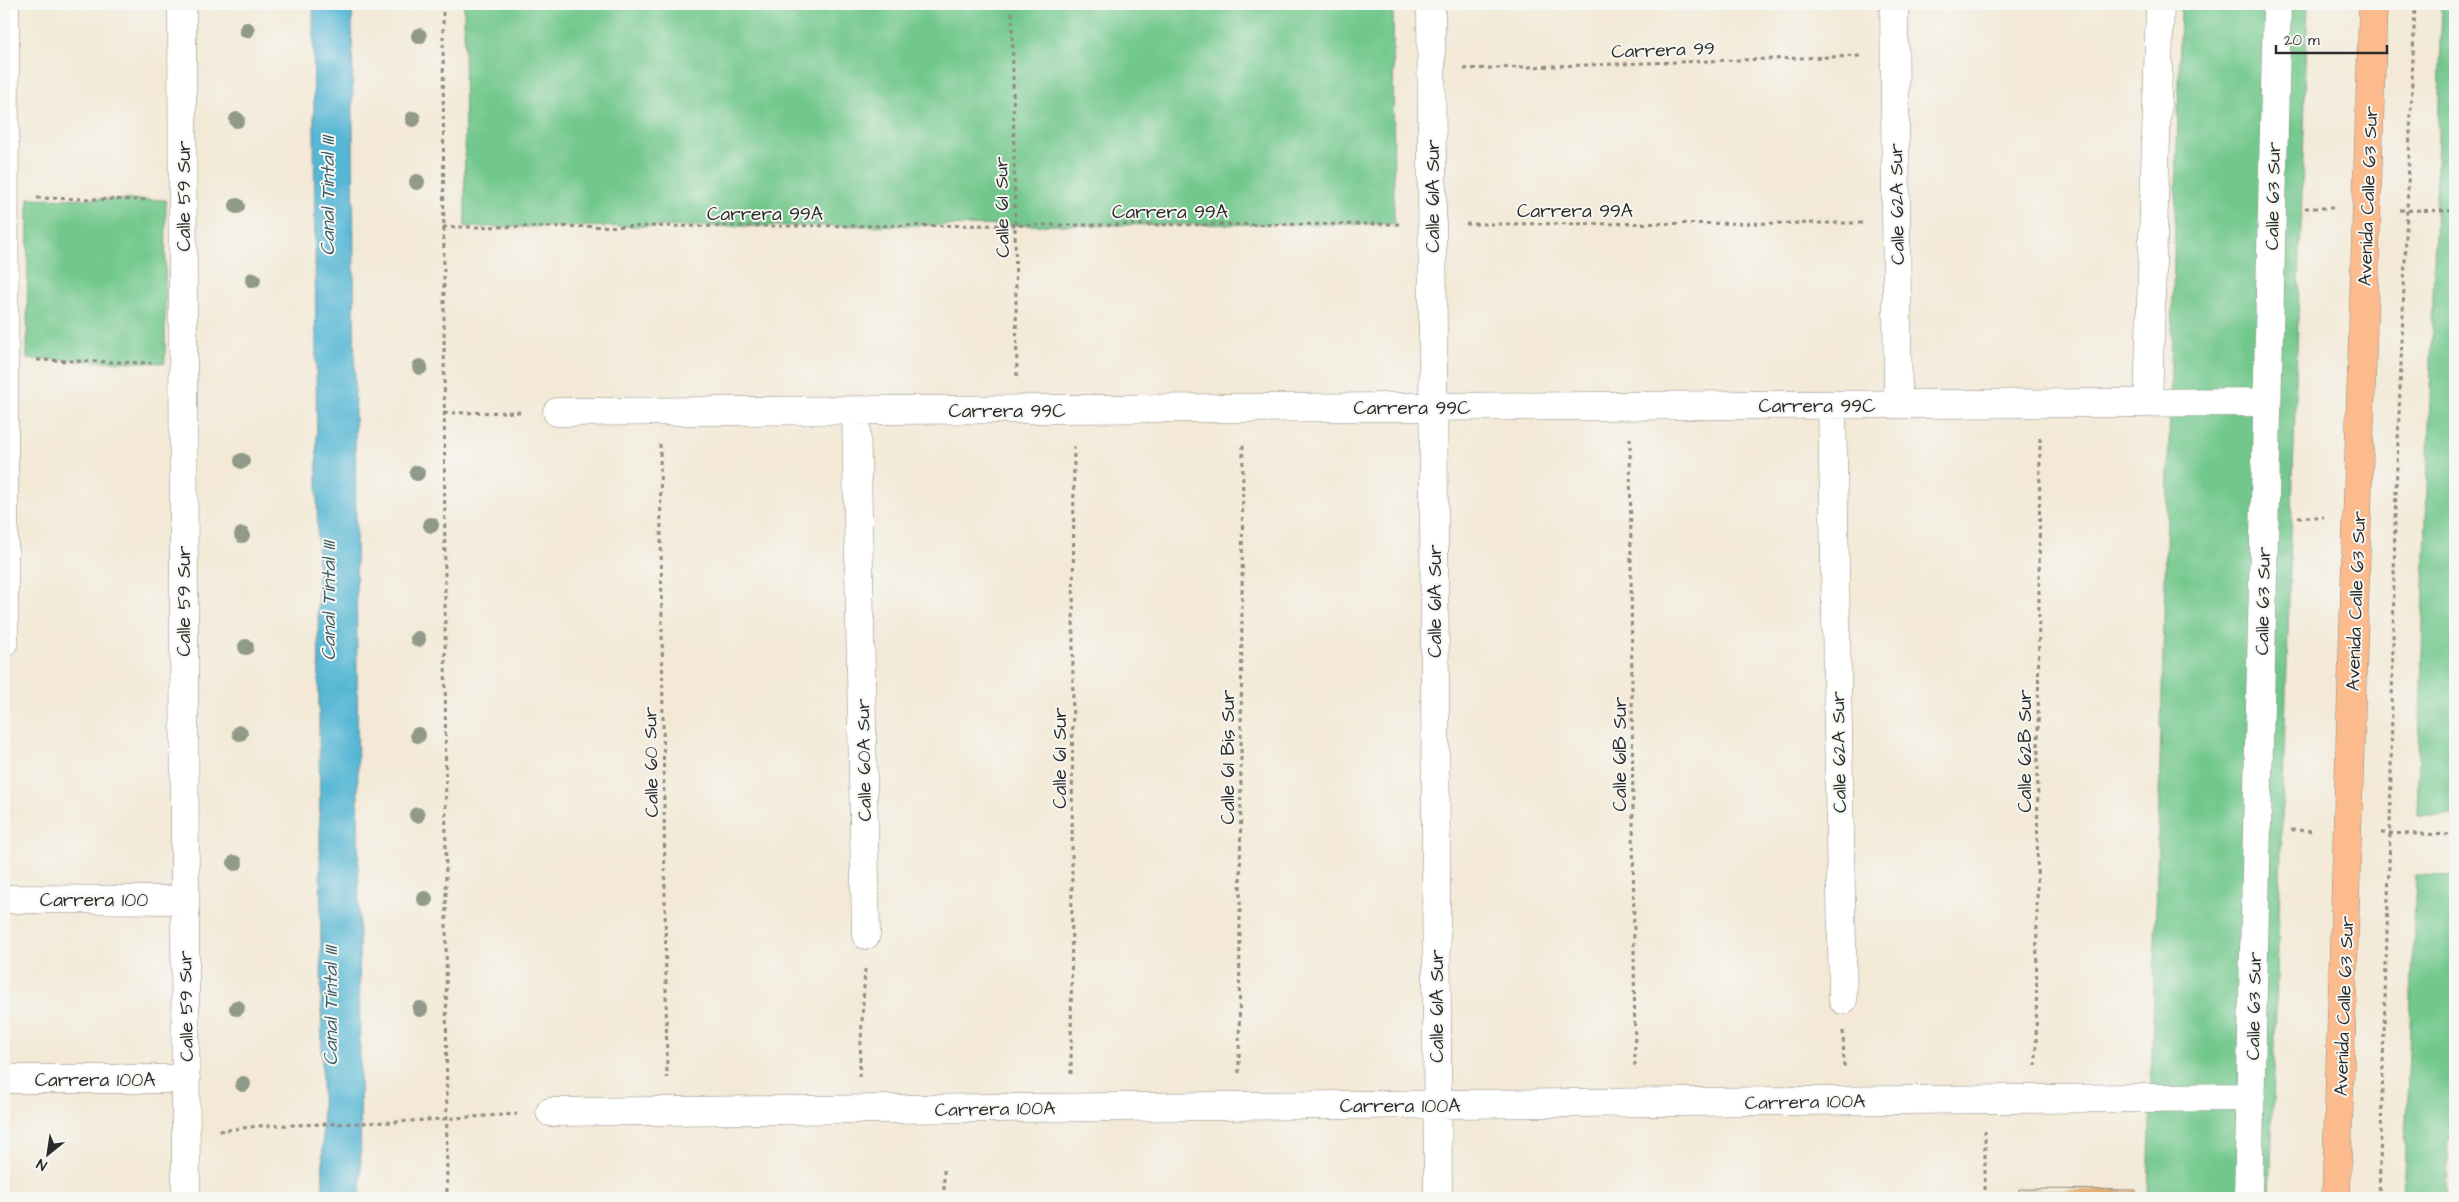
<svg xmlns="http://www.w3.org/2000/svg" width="2459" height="1202" font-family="'Architects Daughter',sans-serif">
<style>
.green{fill:#72c88c;stroke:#4e7a5c}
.water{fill:#56b7d4;stroke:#407180}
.building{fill:#e3af70}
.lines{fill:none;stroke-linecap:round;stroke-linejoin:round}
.minor-casing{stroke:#8f8a80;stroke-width:29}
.major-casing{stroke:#8f8a80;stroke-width:29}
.path{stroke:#8f8a80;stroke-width:3;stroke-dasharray:4 4;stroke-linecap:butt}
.minor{stroke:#fff;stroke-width:28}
.major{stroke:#fbbb8d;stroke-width:28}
.tree{fill:#919a88}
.labels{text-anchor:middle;stroke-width:4;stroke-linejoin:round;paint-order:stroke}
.street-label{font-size:19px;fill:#2b2b2b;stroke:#f6f6f2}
.water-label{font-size:20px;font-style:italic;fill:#3a5c66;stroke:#f6f6f2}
</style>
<rect width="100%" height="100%" fill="#f6f6f2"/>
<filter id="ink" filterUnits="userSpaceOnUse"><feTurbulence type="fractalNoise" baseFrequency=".02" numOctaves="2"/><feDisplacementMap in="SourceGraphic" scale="10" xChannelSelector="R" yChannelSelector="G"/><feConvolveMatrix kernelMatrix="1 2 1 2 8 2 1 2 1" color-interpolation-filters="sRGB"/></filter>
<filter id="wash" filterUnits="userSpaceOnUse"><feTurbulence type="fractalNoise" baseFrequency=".0096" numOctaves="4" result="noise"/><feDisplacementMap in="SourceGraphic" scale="20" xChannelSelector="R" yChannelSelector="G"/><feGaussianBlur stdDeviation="1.12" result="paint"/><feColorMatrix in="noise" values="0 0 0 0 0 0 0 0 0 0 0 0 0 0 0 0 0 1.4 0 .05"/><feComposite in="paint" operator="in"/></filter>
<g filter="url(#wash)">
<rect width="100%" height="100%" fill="#f3e9d6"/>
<path class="green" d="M464 4H1393L1394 224 465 227Z
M2181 4H2308L2270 1198H2148Z
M2442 4H2455V816L2417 815Z
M28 198 166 200 165 363 27 359Z
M2416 875 2455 876V1139H2448L2447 1198H2403Z"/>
<path class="water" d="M313 4H352L361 1198H323Z"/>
<g id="blocks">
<path class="building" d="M2019 1189 2136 1190V1198H2019Z"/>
</g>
</g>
<g filter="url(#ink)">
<use href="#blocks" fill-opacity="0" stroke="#8f8a80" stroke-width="1"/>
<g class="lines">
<g class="minor-casing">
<path id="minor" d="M182 4 186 1198
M1431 4 1438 1198
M1894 4 1898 404
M2148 403 2160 4
M1832 405 1843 1000
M856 411 866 935
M557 412 2267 402
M4 642 5 4
M4 899 184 900
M4 1079H186
M550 1112 2251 1097
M2248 1198 2277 4"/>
</g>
<g class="major-casing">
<path id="major" d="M2336 1198 2373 4"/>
</g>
<path class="path" d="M443 4 447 1198
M1012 4 1017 377
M1464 69 1861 56
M37 198 149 200
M2305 208H2334
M2400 210 2455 211
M1466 224 1863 223
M443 227 1400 224
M37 360 151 363
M444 413 524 412
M1630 438 1635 1069
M660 444 667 1078
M2298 517H2324
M2291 830 2315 831
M2381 833 2455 835
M1843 1031 1844 1067
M2036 1066 2040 437
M1239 1073 1243 442
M1071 1074 1074 443
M859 1077 865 968
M219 1131 258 1126 395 1122 517 1114
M944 1198V1167
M1985 1198V1131
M2379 1198 2390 833 2395 518 2415 4"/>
<use href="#minor" class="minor"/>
<use href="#major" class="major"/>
</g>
<g class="tree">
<circle cx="247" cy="30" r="8"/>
<circle cx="419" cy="36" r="8"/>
<circle cx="413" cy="119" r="8"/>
<circle cx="237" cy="120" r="8"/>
<circle cx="417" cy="182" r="8"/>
<circle cx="237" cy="206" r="8"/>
<circle cx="253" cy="280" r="8"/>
<circle cx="420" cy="367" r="8"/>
<circle cx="242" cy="461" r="8"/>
<circle cx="417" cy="473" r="8"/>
<circle cx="431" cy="525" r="8"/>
<circle cx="242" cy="535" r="8"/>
<circle cx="418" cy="639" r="8"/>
<circle cx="246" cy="647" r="8"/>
<circle cx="240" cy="733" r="8"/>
<circle cx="418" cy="735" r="8"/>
<circle cx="417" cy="815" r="8"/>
<circle cx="235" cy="863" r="8"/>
<circle cx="425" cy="899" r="8"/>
<circle cx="237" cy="1008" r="8"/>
<circle cx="420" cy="1009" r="8"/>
<circle cx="243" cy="1084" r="8"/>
</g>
</g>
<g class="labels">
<g class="street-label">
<text transform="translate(1663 49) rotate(-2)" y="7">Carrera 99</text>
<text transform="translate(183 196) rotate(-90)" y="7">Calle 59 Sur</text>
<text transform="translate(1432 196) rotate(-90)" y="7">Calle 61A Sur</text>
<text transform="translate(2272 196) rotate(-89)" y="7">Calle 63 Sur</text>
<text transform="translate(2367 196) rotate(-88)" y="7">Avenida Calle 63 Sur</text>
<text transform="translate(1896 204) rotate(-91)" y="7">Calle 62A Sur</text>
<text transform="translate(1001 207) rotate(-91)" y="7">Calle 61 Sur</text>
<text x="1575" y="217">Carrera 99A</text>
<text x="1170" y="218">Carrera 99A</text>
<text x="765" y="220">Carrera 99A</text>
<text x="1817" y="412">Carrera 99C</text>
<text x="1412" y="414">Carrera 99C</text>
<text x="1007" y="417">Carrera 99C</text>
<text transform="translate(183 601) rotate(-90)" y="7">Calle 59 Sur</text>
<text transform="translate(1434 601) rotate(-90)" y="7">Calle 61A Sur</text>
<text transform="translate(2262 601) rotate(-89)" y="7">Calle 63 Sur</text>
<text transform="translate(2355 601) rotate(-88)" y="7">Avenida Calle 63 Sur</text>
<text transform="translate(2024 751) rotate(-90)" y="7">Calle 62B Sur</text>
<text transform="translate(1838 752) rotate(-91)" y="7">Calle 62A Sur</text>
<text transform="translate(1619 754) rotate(-90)" y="7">Calle 61B Sur</text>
<text transform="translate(1227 757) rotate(-90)" y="7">Calle 61 Bis Sur</text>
<text transform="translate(1059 758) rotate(-90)" y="7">Calle 61 Sur</text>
<text transform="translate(863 760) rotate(-91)" y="7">Calle 60A Sur</text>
<text transform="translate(650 762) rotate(-91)" y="7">Calle 60 Sur</text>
<text x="94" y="906">Carrera 100</text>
<text transform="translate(185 1006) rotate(-91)" y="7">Calle 59 Sur</text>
<text transform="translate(1436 1006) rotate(-90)" y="7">Calle 61A Sur</text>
<text transform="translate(2253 1006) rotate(-89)" y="7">Calle 63 Sur</text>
<text transform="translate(2343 1006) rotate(-88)" y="7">Avenida Calle 63 Sur</text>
<text x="95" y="1086">Carrera 100A</text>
<text transform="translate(1805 1101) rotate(-1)" y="7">Carrera 100A</text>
<text x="1400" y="1112">Carrera 100A</text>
<text transform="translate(995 1108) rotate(-1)" y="7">Carrera 100A</text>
</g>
<g class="water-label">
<text transform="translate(327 196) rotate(-90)" y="7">Canal Tintal III</text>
<text transform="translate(328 601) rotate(-90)" y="7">Canal Tintal III</text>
<text transform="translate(330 1006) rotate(-90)" y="7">Canal Tintal III</text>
</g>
</g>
<rect width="2459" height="1202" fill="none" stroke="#f6f6f2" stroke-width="20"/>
<g transform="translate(48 1154) rotate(210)" stroke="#f6f6f2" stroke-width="4" paint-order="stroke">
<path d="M0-4L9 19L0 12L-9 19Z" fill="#2b2b2b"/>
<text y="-8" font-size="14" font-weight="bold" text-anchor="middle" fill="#2b2b2b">N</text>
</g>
<path d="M2276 45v8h111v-8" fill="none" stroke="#2b2b2b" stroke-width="2.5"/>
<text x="2284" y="45" font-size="15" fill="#2b2b2b" stroke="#f6f6f2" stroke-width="4" paint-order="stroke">20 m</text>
</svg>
